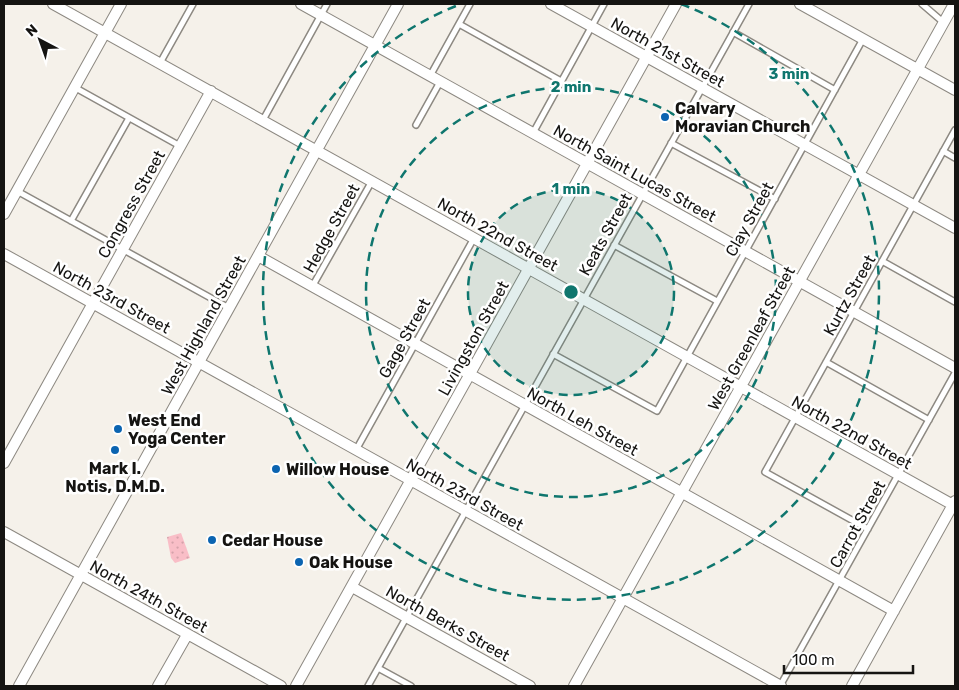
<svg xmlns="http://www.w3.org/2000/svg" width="959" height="690" font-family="Rubik,sans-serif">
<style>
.park{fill:url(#park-dots)}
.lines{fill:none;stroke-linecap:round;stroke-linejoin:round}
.service-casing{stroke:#8d8982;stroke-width:8}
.minor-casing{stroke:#8d8982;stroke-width:12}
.service{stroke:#fff;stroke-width:5}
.minor{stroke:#fff;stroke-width:10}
.ring{fill:none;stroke:#0f766e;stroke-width:2.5;stroke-dasharray:9 6}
.poi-dot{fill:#0b64b1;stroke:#fff;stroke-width:2}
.labels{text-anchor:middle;stroke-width:5;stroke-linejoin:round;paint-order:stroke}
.street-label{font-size:16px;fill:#151412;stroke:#fff}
.poi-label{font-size:16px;font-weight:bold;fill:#151412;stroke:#fff;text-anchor:start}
.centre{fill:#0f766e;stroke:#fff;stroke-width:2.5}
.ring-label{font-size:15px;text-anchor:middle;font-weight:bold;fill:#0f766e;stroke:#fff;stroke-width:5;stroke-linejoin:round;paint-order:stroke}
</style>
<defs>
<pattern id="park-dots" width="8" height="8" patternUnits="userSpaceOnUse" patternTransform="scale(1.25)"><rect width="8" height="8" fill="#f9bec7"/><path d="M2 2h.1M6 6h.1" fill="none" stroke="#d5a2aa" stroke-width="1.8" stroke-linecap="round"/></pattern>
</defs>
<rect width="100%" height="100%" fill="#f5f1ea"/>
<path class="park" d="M181 533 190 558 175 563 171 558 167 537Z"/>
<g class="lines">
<g class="service-casing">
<path id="service" d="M922 4 943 22
M459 24 561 81
M733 32 835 90
M160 63 193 4
M430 76 470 4
M74 87 180 146
M263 120 327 4
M416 125 440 82
M533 133 604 4
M671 143 775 199
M943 151 955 158
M17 191 229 308
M71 221 129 118
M614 245 717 301
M882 261 955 302
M312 287 372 181
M553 354 657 411 863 39
M826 362 929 420
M356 450 474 238
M868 529 765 472 955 130
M378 668 411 686
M368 686 749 4
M780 686 955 373"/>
</g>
<g class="minor-casing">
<path id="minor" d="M53 4 955 506
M301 4 955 368
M551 4 955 228
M800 4 955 90
M4 214 121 4
M4 254 781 686
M258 256 894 611
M4 463 211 91
M4 532 281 686
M352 587 530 686
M19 686 398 4
M158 686 187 635
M296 686 676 4
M574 686 954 4
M852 686 955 501"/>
</g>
<use href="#service" class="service"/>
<use href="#minor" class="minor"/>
</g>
<circle cx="571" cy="292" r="103" fill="#0f766e" fill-opacity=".12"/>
<g class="ring">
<circle cx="571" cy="292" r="103"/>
<circle cx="571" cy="292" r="205"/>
<path d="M681 4A308 308 0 1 1 461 4"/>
</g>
<g class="poi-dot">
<circle cx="665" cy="117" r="5"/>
<circle cx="118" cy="429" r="5"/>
<circle cx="115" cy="450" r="5"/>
<circle cx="276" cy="469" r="5"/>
<circle cx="212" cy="540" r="5"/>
<circle cx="299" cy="562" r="5"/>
</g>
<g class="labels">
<g class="street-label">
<text transform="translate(668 52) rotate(29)" y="6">North 21st Street</text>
<text transform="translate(635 173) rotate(29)" y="6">North Saint Lucas Street</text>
<text transform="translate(131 204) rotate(-61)" y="6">Congress Street</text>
<text transform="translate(749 219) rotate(-61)" y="6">Clay Street</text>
<text transform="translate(331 228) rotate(-61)" y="6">Hedge Street</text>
<text transform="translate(498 234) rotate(29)" y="6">North 22nd Street</text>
<text transform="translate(605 234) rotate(-61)" y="6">Keats Street</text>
<text transform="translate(849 295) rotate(-61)" y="6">Kurtz Street</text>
<text transform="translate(112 297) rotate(29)" y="6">North 23rd Street</text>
<text transform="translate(203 325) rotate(-61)" y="6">West Highland Street</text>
<text transform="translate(404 338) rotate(-61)" y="6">Gage Street</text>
<text transform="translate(473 338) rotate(-61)" y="6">Livingston Street</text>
<text transform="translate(751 338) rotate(-61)" y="6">West Greenleaf Street</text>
<text transform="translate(583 421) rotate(29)" y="6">North Leh Street</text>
<text transform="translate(852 432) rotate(29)" y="6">North 22nd Street</text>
<text transform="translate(465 494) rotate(29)" y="6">North 23rd Street</text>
<text transform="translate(857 524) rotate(-61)" y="6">Carrot Street</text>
<text transform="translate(149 596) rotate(29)" y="6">North 24th Street</text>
<text transform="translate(448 623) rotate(29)" y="6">North Berks Street</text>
</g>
<g class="poi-label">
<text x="675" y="114">Calvary<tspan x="675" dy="18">Moravian Church</tspan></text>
<text x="128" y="426">West End<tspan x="128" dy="18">Yoga Center</tspan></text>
<text x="115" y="474" text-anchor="middle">Mark I.<tspan x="115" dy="18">Notis, D.M.D.</tspan></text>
<text x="286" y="475">Willow House</text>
<text x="222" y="546">Cedar House</text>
<text x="309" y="568">Oak House</text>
</g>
</g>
<circle cx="571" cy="292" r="8" class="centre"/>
<g class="ring-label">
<text x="789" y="79">3 min</text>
<text x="571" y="92">2 min</text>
<text x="571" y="194">1 min</text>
</g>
<rect width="959" height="690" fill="none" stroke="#151412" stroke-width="10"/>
<g transform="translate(40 40) rotate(319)" stroke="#ffffff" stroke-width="4" paint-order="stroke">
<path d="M0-4L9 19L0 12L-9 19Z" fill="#151412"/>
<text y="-8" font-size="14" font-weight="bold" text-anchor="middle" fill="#151412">N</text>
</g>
<path d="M784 665v8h129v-8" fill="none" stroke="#151412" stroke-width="2.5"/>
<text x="792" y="665" font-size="15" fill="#151412" stroke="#ffffff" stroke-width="4" paint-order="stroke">100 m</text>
</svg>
